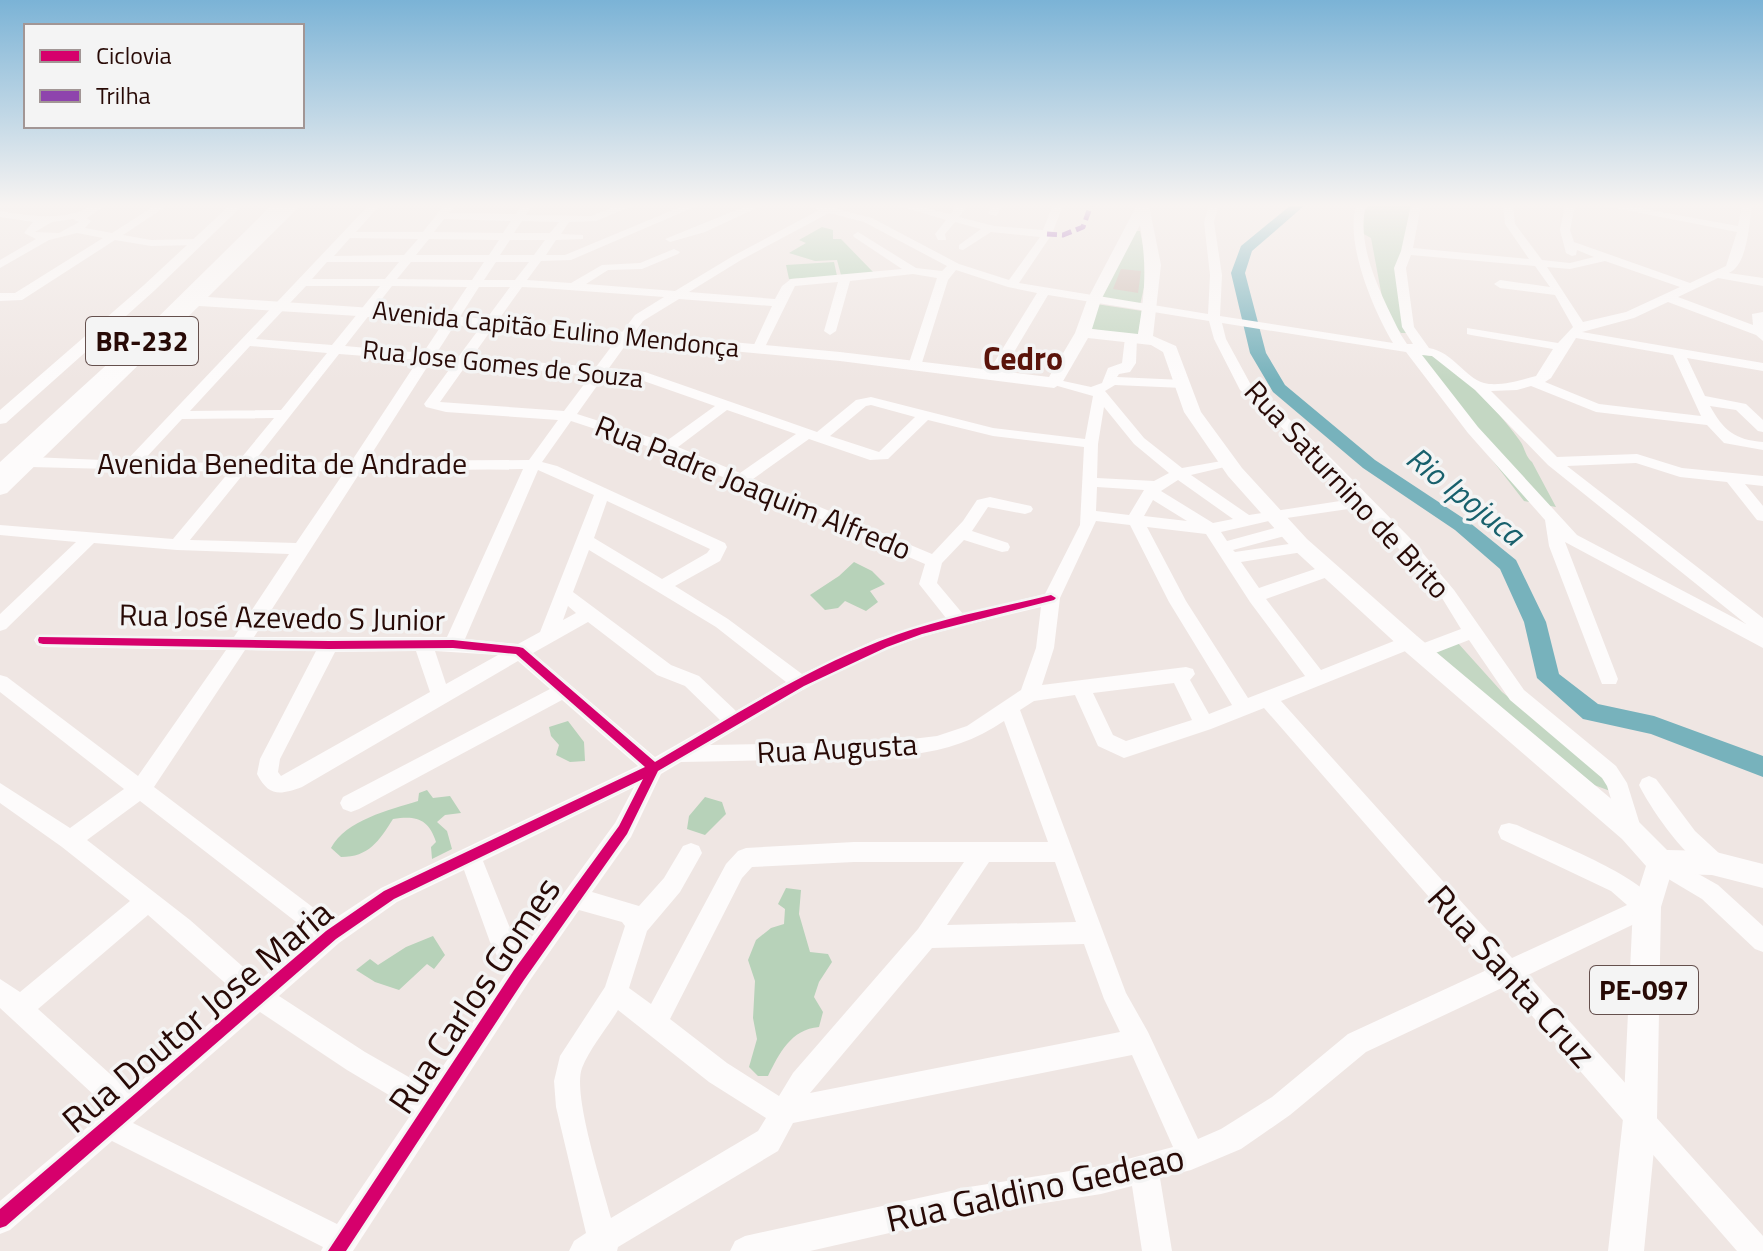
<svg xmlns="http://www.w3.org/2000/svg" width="1763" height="1251" font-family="'Titillium Web',sans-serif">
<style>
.green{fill:#c4d7c3}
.forest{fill:#b7d2b9}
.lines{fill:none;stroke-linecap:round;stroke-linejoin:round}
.river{fill:#77b2bc;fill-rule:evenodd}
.building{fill:#d0c0b8}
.minor{fill:#fdfbfb;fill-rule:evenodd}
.major{fill:#fdfbfb;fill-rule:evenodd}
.highway{fill:#fdfbfb;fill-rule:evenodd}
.quiet{stroke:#8e44ad;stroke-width:5;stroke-dasharray:10 5;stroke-linecap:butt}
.cycleway-casing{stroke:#f4f4f4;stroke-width:5}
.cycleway{fill:#d6006c;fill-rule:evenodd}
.labels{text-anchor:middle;stroke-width:7;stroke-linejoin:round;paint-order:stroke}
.far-street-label{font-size:26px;fill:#280a06;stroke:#f4f4f4}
.shield{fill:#f4f4f4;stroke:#65504d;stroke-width:2}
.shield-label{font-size:28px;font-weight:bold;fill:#280a06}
.street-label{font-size:30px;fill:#280a06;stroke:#f4f4f4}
.far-district-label{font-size:32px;font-weight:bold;fill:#5a140b;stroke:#f4f4f4}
.water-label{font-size:32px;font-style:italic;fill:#18606c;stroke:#f4f4f4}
.near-street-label{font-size:36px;fill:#280a06;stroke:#f4f4f4}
</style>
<rect width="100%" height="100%" fill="#efe6e3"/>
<path class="green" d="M1370 205H1414L1405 251 1407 333H1401L1385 313 1371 238 1362 233 1361 210Z
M1134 231H1140L1148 270 1140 305 1099 298Z
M1096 304 1142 311 1138 336 1091 329Z
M1410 354C1418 355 1427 354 1435 357 1459 367 1505 419 1520 441 1525 448 1525 456 1532 462L1556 507 1524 501Z
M1457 642 1502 692 1615 782 1613 792 1594 785 1430 650Z"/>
<path class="forest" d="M822 227 833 230V239H841L874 273 841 275 837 260 815 261 789 253 806 243 799 240Z
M834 262 837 276 789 279 786 265Z
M854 562 872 571 885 584 870 591 878 602 866 611 845 601 838 608 825 610 810 595 839 576Z
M568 721 584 742 585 761 570 762 556 755 559 745 551 736 549 727Z
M427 790 433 798 450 796 461 813 445 815 437 822 447 831 452 849 432 859 431 847 436 842C429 819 416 815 393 819 379 841 369 857 341 857L331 848C346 820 389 810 418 801L419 793Z
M705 797 722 802 726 814 705 835 687 829 689 816Z
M786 888 801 890 799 914 810 952 828 954 832 962 819 982 814 997 823 1012 819 1027C791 1029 779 1054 768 1076H758L749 1067 757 1039 753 1018 755 981 748 960 756 940 771 928 784 924 785 909 778 904Z
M433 936 445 955 434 969 427 964 399 990 375 982 356 970 370 959 378 965 406 947Z"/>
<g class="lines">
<path class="river" d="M1291 205H1305L1252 251 1245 273 1266 353 1285 385 1375 460 1469 522 1516 560 1546 622 1559 674 1598 704 1654 716 1763 756V777L1651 734 1583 719 1537 678 1524 622 1500 569 1455 530 1363 468 1273 392 1250 353 1231 273 1241 246Z"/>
</g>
<path class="building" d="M1121 269 1141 271 1138 293 1113 289Z"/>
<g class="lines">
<path class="minor" d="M93 205H106L87 218 91 221 85 228 112 233 156 205H168L123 235 151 240 197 239 202 242 197 245 151 246 115 240 22 300 0 301V293H15L103 238 77 233 49 240 0 268V260L36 239 24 233 33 222 0 217V211C31 216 66 222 93 205ZM73 219 79 222 59 233 35 232 52 222Z
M369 205H380L356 232H423L444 205H455L449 213 516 214 522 205H532L526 215 591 216 619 205H634L596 221 569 222 561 234 583 235V239L556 240 546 255H565L685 205H699L571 260 541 261 527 280 571 283 602 265 640 263 674 249 680 252 678 254 642 269 608 270 586 284 675 291 733 256 819 210 806 205H837V209L872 218 959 264 1009 280 1040 237 991 232 963 250 959 249V245L981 229 955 222 945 234 946 240H938L935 234 946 220 896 205H914L950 214 957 205H968L959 217 994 226 1043 230 1053 205H1063L1052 234 1019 283 1208 314 1210 275 1204 222 1209 205H1219L1214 222 1222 275 1220 316 1393 343C1373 309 1345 244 1356 205H1366C1355 247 1383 298 1401 335L1407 344H1413L1402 327 1394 268 1401 251 1411 205H1421L1413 248 1529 259 1505 224 1503 205H1513L1515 224 1542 260 1570 263 1594 257 1577 250 1576 255 1572 256 1566 253 1560 230 1565 205H1575L1570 230 1574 242 1690 283 1726 266 1737 232 1600 205H1623L1738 226 1742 205H1752C1749 224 1748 264 1729 273L1763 278V286L1718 278 1678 297 1753 325 1752 314 1763 312V341L1756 335 1668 302 1634 318 1582 332 1763 363V371L1687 358 1705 396 1746 404 1763 420V432L1758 431 1736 410 1710 406C1723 430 1735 440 1763 442V450L1724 443 1707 425 1596 412 1531 386 1517 390 1491 391 1557 457 1637 454 1682 468 1763 476V486L1745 484 1763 506V521L1757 520 1727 482 1680 477 1636 463 1567 466 1763 618V648L1565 542 1618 679 1616 684H1602L1600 679 1549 546 1545 520 1468 433 1406 352 1222 323 1226 339 1251 385 1319 446 1409 537 1454 590 1524 690 1616 766 1627 783 1642 831 1639 838 1631 840 1623 838 1607 786 1602 778 1510 700 1469 640 1420 659 1413 657 1411 652 1413 648 1281 701 1512 958 1627 905 1611 891 1501 839 1498 832 1501 825 1509 823 1517 825C1550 841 1644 876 1659 907L1655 914 1528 975 1763 1236V1251H1737L1506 986 1366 1052 1290 1115 1241 1149 1191 1170 1160 1178 1172 1251H1142L1132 1186 1101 1194 969 1215 810 1251H730L735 1241 745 1236 969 1187 1101 1166 1173 1147 1132 1055 793 1123 778 1151 618 1247 617 1251H569L574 1241 586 1233 556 1107 554 1081 560 1056 605 987 625 926 622 922 579 910 528 983 353 1251H321L323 1247 112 1141 10 1230 0 1234V1201L109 1109 0 1008V979L20 992 130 901 62 847 0 803V783L70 828 124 789 0 692V675L7 677 138 776 226 650 43 647 37 645 34 640 37 635 234 637 289 554 177 550 94 543 6 629 0 631V614L76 542 0 535V525L173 539 229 472 31 467 23 462 31 457 126 461ZM829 213 864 222 947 266 942 271 916 268 858 232 853 235 854 237 902 269 791 279 782 286 775 299 689 292 741 260ZM444 219 511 221 503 233 434 232ZM522 221 559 222 550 233H514ZM350 238 418 239 404 255 334 256ZM429 239 499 240 489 255H416ZM510 240H545L534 255H500ZM1411 255 1535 266 1550 287 1500 280 1494 284 1500 288 1555 295 1573 327 1558 343 1467 328V334L1471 335 1553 349 1536 376C1521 380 1499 387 1484 383 1464 377 1453 352 1429 348L1414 327 1406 268ZM1605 261 1680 287 1626 312 1583 322 1547 267 1570 269ZM327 262H399L385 279H312ZM411 262H484L472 280 397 279ZM496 262H529L515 280H484ZM956 270 1008 287 1037 293 987 374 994 378 1001 374 1048 295 1209 321 1214 339 1240 390 1309 452 1353 499 1249 515 1191 475 1233 465V459L1182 468 1144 438 1105 391 1115 385 1183 388 1190 384 1183 380 1117 377 1119 374 1130 372 1136 363 1137 338 1131 334 1125 338 1122 363 1108 368 1102 383 1091 387 1054 379 1047 383 1093 396 1085 439 993 428 871 397 856 400 817 432 645 372 609 368 643 321 679 299 772 306 752 349 758 353 764 349 795 286 838 282 824 331 830 335 836 331 850 281 913 274 937 278 908 366 915 370 920 369 948 280ZM306 286H380L332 345 256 339ZM392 286 467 287 423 353 345 346ZM479 287H510L459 356 436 354ZM522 287 542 288 664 297 635 315 596 367 472 357ZM1576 338 1673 355 1701 416 1599 404 1545 382 1551 378ZM250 346 327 353 281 410 190 411ZM339 354 418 360 351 462 253 463ZM1422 355 1432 356 1475 390 1548 465 1746 624 1577 535 1478 427ZM431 361 454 363 424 404 426 407 446 412 558 420 529 460 367 461ZM467 364 591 375 564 411 440 402ZM604 376 638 379 715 406 665 442 577 414ZM871 405 915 417 879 452 830 436 866 406ZM1104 407 1134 444 1169 473 1154 481 1097 478 1098 444ZM727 410 796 434 740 473 678 447ZM274 418 237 463 142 462 182 419ZM928 420 993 436 1084 447 1080 525 1045 594 963 614 937 583 942 563 964 540 1002 552 1008 551 1010 547 1008 543 972 531 988 507 1025 514 1031 512 1033 509 1031 506 990 497 977 500 963 521 932 554 753 479 809 439 870 460 888 459ZM571 421 662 451 925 564 919 584 946 618 877 639 802 674 728 619 675 586 720 561 727 547 725 543 557 466 542 462ZM523 469 447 637H254L361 471ZM538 470 594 495 540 632 518 644 465 639ZM345 471 296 543 190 540 245 472ZM1178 480 1233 519 1213 523 1161 491ZM1097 487 1144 490 1129 515 1096 511ZM1153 500 1187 521 1144 516ZM607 501 710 549 707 553 662 579 594 538ZM1362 507 1442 598 1461 629 1416 646 1418 642 1415 637 1409 635 1321 670 1266 599 1336 574 1338 570 1336 566H1324L1259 588 1241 562 1309 551 1311 547 1309 543 1303 542 1235 552 1233 550 1292 534 1294 530 1286 525 1227 541 1221 532 1273 520ZM1096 521 1130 525 1169 602 1232 705 1209 714 1190 680 1195 674 1193 669 1186 667 1042 685 1054 648 1060 598ZM1147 527 1206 534 1250 602 1305 676 1248 698 1186 601ZM589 550 716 627 786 682 736 711 699 676 671 665 573 592ZM568 606 576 613 563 620ZM1041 607 1036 648 1021 690 967 726 937 736 887 742 710 745C769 710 829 671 893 647 941 629 992 619 1041 607ZM588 622 657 675 685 686 720 720 655 757 533 653ZM245 650 316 651 260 759 257 774C269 797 280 795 302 787L518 661 550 689 343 797 340 803 343 809 351 812 359 809 562 700 638 766 381 888 331 921 154 787ZM416 651 430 692 281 776 278 772 280 759 335 652ZM435 651 498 655 446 684ZM1174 683 1192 720 1126 741 1113 735 1093 693ZM1075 695 1098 746 1124 758 1211 729 1264 708 1491 968 1348 1034 1272 1097 1221 1129 1198 1139 1148 1032 1126 993 1020 710 1034 701ZM1004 721 1048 842H854L746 848 738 851 726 864 651 1004 629 988 647 931 680 892 702 853 699 846 691 843 683 846 664 878 639 906 592 892 631 837 661 774 681 762C726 761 771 760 816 759 882 758 948 760 1004 721ZM634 787 615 823 520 953 483 861ZM140 801 313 935 259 981 190 920 87 840ZM854 862H964L918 929 793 1073 779 1096 727 1063 670 1019 742 878 752 867ZM989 862H1055L1076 922 947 925ZM464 870 490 942 506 974 428 1088 365 1052 279 996 339 943 397 902ZM148 915 241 997 129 1091 38 1009ZM1084 944 1104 999 1120 1032 810 1093 932 948ZM618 1010 709 1082 766 1118 758 1131 611 1218C603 1188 572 1094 582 1068 590 1048 607 1028 618 1010ZM260 1012 347 1070 414 1110 337 1224 133 1123Z
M749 205H763L705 232 670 242 665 239Z
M992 205H1002L997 216 988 214Z
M1649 776 1656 779 1695 831 1721 855 1724 862 1721 869C1696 878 1649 806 1639 785L1642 779Z
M1663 854 1718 885 1763 926V952L1755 949 1702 899 1655 871 1652 864 1655 857Z"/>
<path class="major" d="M230 205H243L154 291 6 423 0 424V410L144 285Z
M288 205H301L208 297 358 307 840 352 1049 377 1075 333 1087 300 1137 205H1149L1161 265 1153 336 1176 346 1201 412 1242 468 1307 539 1417 636 1640 823 1667 850 1712 851 1763 864V888L1712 875 1671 874 1661 907 1657 1119 1644 1251H1608L1623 1119 1633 907 1646 866 1622 839 1401 648 1293 549 1228 476 1184 412 1163 352 1151 345 1088 338 1062 383 1054 388 840 361 358 316 199 306 7 493 0 495V479ZM1140 225C1147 267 1145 293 1138 334L1092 329 1101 300Z"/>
<path class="highway" d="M272 205H288L159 336 8 479 0 481V462L147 328Z"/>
<path class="quiet" d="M1047 234 1063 235 1083 227 1091 205"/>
<g class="cycleway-casing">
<path id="cycleway" d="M1051 595 1056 598 1054 600 922 634 887 647 804 686 658 771 627 834 524 980 346 1251H328L514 970 619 826 643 779 394 899 336 939 6 1226 0 1228V1209L326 931 384 891 645 767 516 654 453 648 329 649 43 644 39 643 38 640 39 637 329 641 453 640 519 647 523 648 655 762C728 719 801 672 880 641 935 619 994 609 1051 595Z"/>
</g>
<use href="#cycleway" class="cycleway"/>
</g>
<linearGradient id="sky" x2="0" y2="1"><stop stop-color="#7bb3d6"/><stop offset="0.54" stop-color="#f8f4f2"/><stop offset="1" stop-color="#f8f4f2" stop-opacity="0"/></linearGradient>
<rect width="1763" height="380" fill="url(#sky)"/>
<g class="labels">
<g class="far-street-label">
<text transform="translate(556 329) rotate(6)" y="9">Avenida Capitão Eulino Mendonça</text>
<text transform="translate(503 364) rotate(6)" y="9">Rua Jose Gomes de Souza</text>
</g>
<g class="shield">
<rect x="86" y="317" width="112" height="48" rx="6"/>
<rect x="1590" y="966" width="108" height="48" rx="6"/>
</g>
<g class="shield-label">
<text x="142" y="351">BR-232</text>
<text x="1644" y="1000">PE-097</text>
</g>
<g class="street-label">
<text x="282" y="474">Avenida Benedita de Andrade</text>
<text transform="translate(753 488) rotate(22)" y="10">Rua Padre Joaquim Alfredo</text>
<text transform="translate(1347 490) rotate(47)" y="10">Rua Saturnino de Brito</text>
<text transform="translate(282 618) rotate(1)" y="10">Rua José Azevedo S Junior</text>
<text transform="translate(837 749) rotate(-3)" y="10">Rua Augusta</text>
</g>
<g class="far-district-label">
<text x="1023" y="370">Cedro</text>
</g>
<g class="water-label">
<text transform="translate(1465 496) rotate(38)" y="11">Rio Ipojuca</text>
</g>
<g class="near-street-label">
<text transform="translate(1512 976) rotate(48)" y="13">Rua Santa Cruz</text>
<text transform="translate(474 995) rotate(-56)" y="13">Rua Carlos Gomes</text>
<text transform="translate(197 1016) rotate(-40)" y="13">Rua Doutor Jose Maria</text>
<text transform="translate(1035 1188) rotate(-12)" y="13">Rua Galdino Gedeao</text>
</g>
</g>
<rect x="24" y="24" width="280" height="104" fill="#f4f4f4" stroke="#a29695" stroke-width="2"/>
<rect x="40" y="50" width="40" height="12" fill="#d6006c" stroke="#a29695" stroke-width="2"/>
<text x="96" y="64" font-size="24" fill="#280a06">Ciclovia</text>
<rect x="40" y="90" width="40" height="12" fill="#8e44ad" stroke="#a29695" stroke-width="2"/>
<text x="96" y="104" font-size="24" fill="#280a06">Trilha</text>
</svg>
